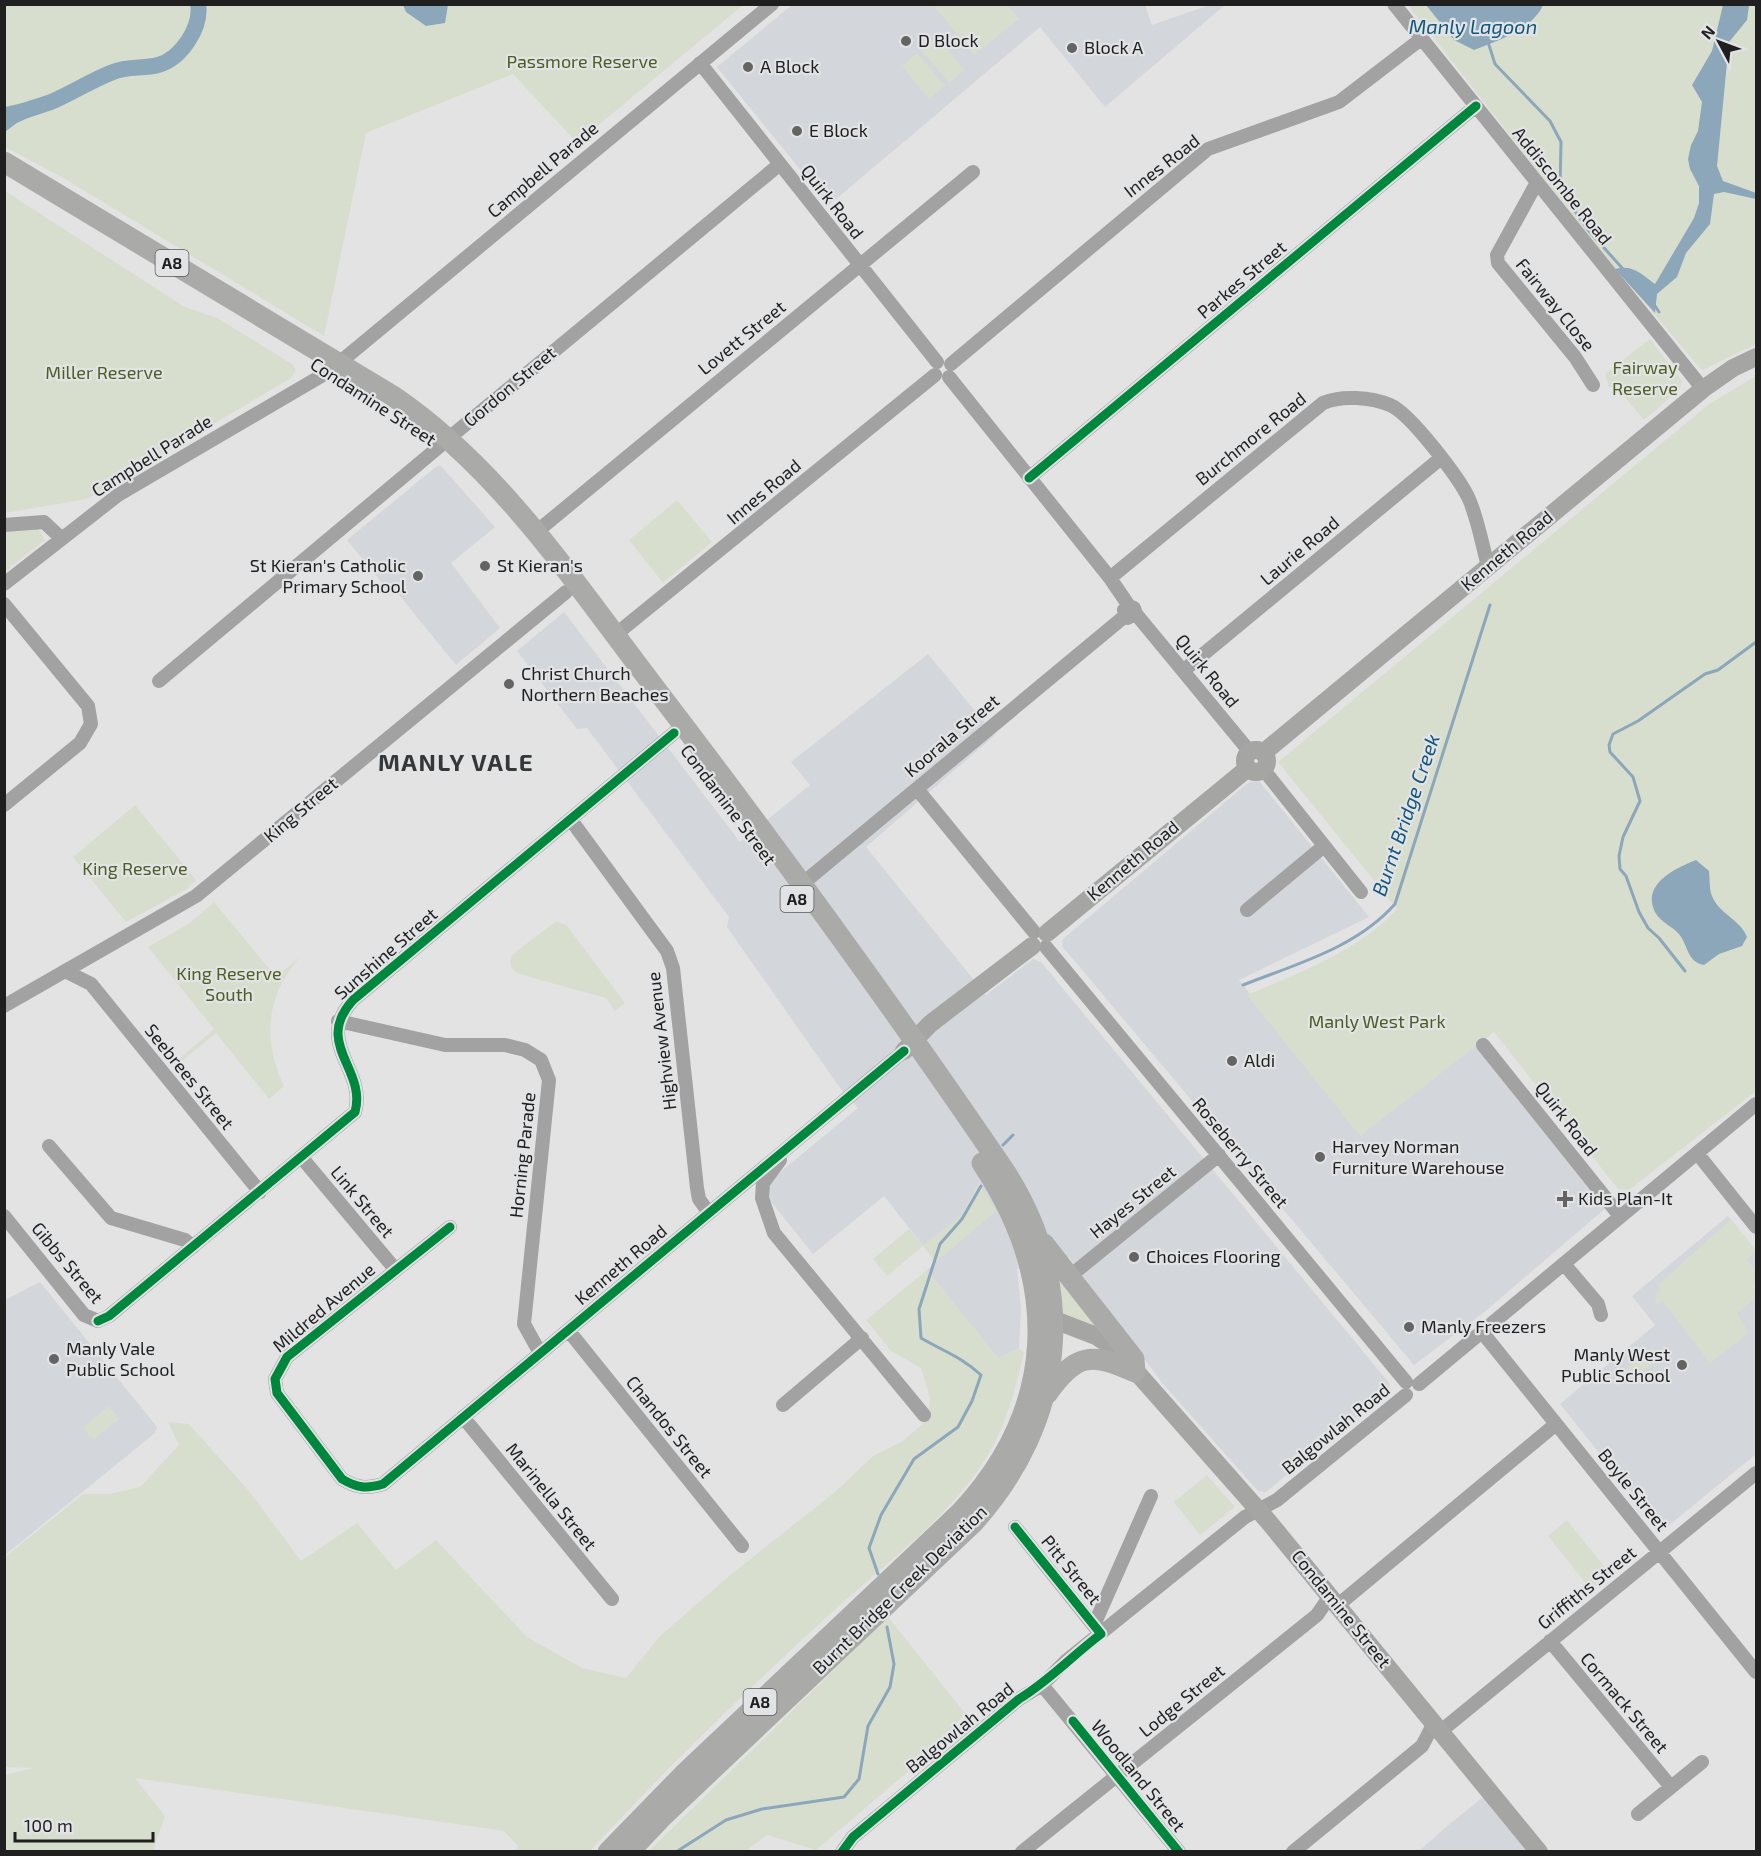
<svg xmlns="http://www.w3.org/2000/svg" width="1761" height="1856" font-family="'Exo 2',sans-serif">
<style>
.built{fill:#d3d6da}
.green{fill:#d8decd}
.water{fill:#8ca7ba}
.lines{fill:none;stroke-linecap:round;stroke-linejoin:round}
.stream{stroke:#8ca7ba;stroke-width:3}
.river{stroke:#8ca7ba;stroke-width:16}
.minor{stroke:#a2a2a2;stroke-width:14}
.major{stroke:#a5a5a4;stroke-width:18}
.highway{stroke:#aaaaa9;stroke-width:21}
.cycleway-casing{stroke:#e2e3e5;stroke-width:13}
.cycleway{stroke:#00873e;stroke-width:9}
.poi-dot{fill:#646465;stroke:#e2e3e5;stroke-width:2}
.labels{text-anchor:middle;stroke-width:4.5;stroke-linejoin:round;paint-order:stroke}
.shield{fill:#e2e3e5;stroke:#5a5a5b;stroke-width:1.5}
.shield-label{font-size:16px;font-weight:bold;fill:#1f1f20}
.poi-label{font-size:18px;fill:#1f1f20;stroke:#e2e3e5;text-anchor:start}
.park-label{font-size:18px;fill:#4c5e20;stroke:#e2e3e5}
.street-label{font-size:18px;fill:#1f1f20;stroke:#e2e3e5}
.water-label{font-size:20px;font-style:italic;fill:#11567c;stroke:#e2e3e5}
.district-label{font-size:24px;font-weight:bold;letter-spacing:1.5px;fill:#363738;stroke:#e2e3e5}
</style>
<rect width="100%" height="100%" fill="#e3e3e4"/>
<path class="built" d="M792 5H1145L1152 25 1210 5H1225L1105 107 1040 27 829 205 717 67Z
M437 466H441L495 527 451 563 500 628 456 665 395 590 390 593 347 540Z
M564 612 740 842 810 785 791 762 928 654 995 735 866 847 986 995 1033 959 1041 962 1390 1384 1388 1391 1266 1492 1258 1491 1163 1384 1069 1257 1017 1269 1021 1308 1019 1349 998 1358 927 1270 936 1262 884 1196 813 1254 764 1193 767 1183 858 1108 840 1088 727 927 729 917 587 728 577 729 517 651Z
M1259 781 1369 917 1239 980 1360 1135 1477 1045 1607 1207 1483 1313 1414 1365 1062 946 1063 939 1249 782Z
M1728 1216 1756 1251V1454L1662 1531 1560 1404 1655 1325 1632 1296Z
M40 1282 157 1427 155 1433 5 1555V1300Z
M1483 1797 1528 1852H1418L1446 1827Z"/>
<path class="green" d="M403 4 406 12 444 23 448 5H743L577 143 513 74 366 133 324 336 65 179 5 147V5Z
M933 5H1007L1019 19 974 55Z
M1408 5H1426L1454 40 1474 50C1497 41 1533 29 1543 5H1756V344L1703 370 1700 368 1601 252Z
M937 36 964 70 949 83 921 50Z
M917 53 945 86 929 99 902 66Z
M5 191 183 306 219 319 292 364 296 370 291 378 87 499 5 513Z
M1650 339 1682 381 1680 389 1644 420 1617 388 1609 387 1605 374Z
M1756 376V1091L1629 1190 1618 1189 1494 1032 1360 1136 1247 995C1299 973 1358 951 1397 909L1278 762 1709 404Z
M677 500 712 542 663 583 629 540Z
M36 525 45 540 5 572V530Z
M135 805 196 880 187 889 126 922 73 857Z
M214 902 276 977 300 957C266 996 262 1039 284 1086L269 1099 216 1033 176 1066 174 1063 214 1029 148 947 190 923Z
M556 921 567 926 625 1003 615 1011 606 998 519 974C510 969 509 964 512 955Z
M979 1183 996 1211 936 1262 923 1246 887 1276 873 1259 909 1229 923 1246 960 1216Z
M1731 1219 1756 1251 1747 1259 1756 1272V1277L1753 1280 1756 1285V1297L1737 1314 1749 1333 1710 1363 1663 1301 1657 1305 1655 1298 1660 1288 1658 1285Z
M927 1270 998 1358 1019 1349 1024 1352C1016 1388 1006 1426 986 1458 948 1520 882 1566 829 1615 746 1691 666 1769 590 1851H515L518 1846 504 1831 135 1778 165 1816 153 1851H5V1775L34 1768 5 1767V1557L83 1494H109L140 1487 179 1445 168 1422 189 1424 249 1491 301 1561 357 1523 396 1570 436 1540 527 1637 582 1668 626 1678 660 1636 729 1576 835 1492 873 1456 903 1441 928 1419 930 1398 921 1368 891 1351 866 1320Z
M1059 1276 1110 1335 1062 1316Z
M1653 1347 1662 1358 1633 1377 1630 1374 1623 1379 1621 1376 1622 1372Z
M109 1406 119 1419 93 1440 83 1427Z
M1207 1475 1235 1507 1200 1535 1174 1502Z
M1567 1520 1610 1574 1591 1590 1548 1536Z
M888 1617 965 1713 938 1746 816 1850 767 1835 746 1851 648 1852Z"/>
<path class="water" d="M403 5H448L445 23 426 26 406 12Z
M1426 5H1543C1533 29 1497 41 1474 50L1454 40Z
M1723 5H1753L1749 6 1747 20 1729 42 1717 166 1723 181 1756 193V199L1724 192 1714 194 1710 224 1686 253 1677 277 1657 294 1655 313 1615 269C1633 264 1641 274 1655 284L1694 218 1699 203V186L1690 169 1688 159 1691 145 1698 131 1702 102 1692 85 1712 51Z
M27 102 41 104 5 132V107Z
M1696 860 1709 871C1710 879 1709 889 1712 896 1719 914 1740 919 1747 937L1742 946 1719 954 1704 965C1687 962 1688 945 1679 934 1672 926 1660 922 1655 912 1641 884 1676 868 1696 860Z"/>
<g class="lines">
<path class="stream" d="M1488 42 1495 64 1550 121 1561 142 1560 190 1588 230 1623 269
M1653 303 1659 312
M1685 971 1659 938 1648 928 1639 912 1626 876 1620 869 1619 856 1623 837 1640 801 1633 777 1610 752 1609 745 1613 734 1638 721 1705 674 1718 670 1756 642
M1243 985C1296 964 1356 948 1395 904L1490 605
M1003 1145 1013 1135
M878 1574 869 1548 881 1515 914 1459 958 1427 972 1401 981 1375C962 1357 943 1351 921 1338L919 1309 940 1244 962 1219 981 1186
M676 1852 726 1820 762 1809 844 1797 859 1779 868 1726 890 1687 894 1664 887 1627"/>
<path class="river" d="M4 121C24 109 31 109 51 102 72 93 92 80 113 72 128 66 144 69 158 65 181 59 202 27 198 4"/>
<path class="minor" d="M1394 4 1703 389
M700 63 937 362
M1536 184 1497 255 1498 263 1575 357 1593 385
M339 363 772 4
M951 364 1208 149 1339 102 1421 39
M949 377 1110 578 1129 606
M449 438 780 164
M1029 478 1476 106
M4 525 44 522 61 538
M535 533 973 172
M1110 578 1323 403C1341 395 1371 397 1390 405 1410 413 1460 479 1469 499 1478 520 1482 544 1488 566
M4 584 118 495 328 372
M4 604 88 706 91 724 80 743 4 805
M1136 614 1127 618 1124 610 1129 606 1134 608 1136 614 1250 752
M615 635 935 375
M1183 671 1441 458
M159 681 440 446
M1263 769 1361 892
M917 789 1034 932
M571 820 667 951 673 968 697 1188 699 1199 709 1213
M802 884 1125 616
M1247 910 1324 846
M1046 947 1406 1382
M65 971 91 984 260 1192
M4 1006 196 896 566 592
M338 1021 445 1045H505L525 1050 541 1060 549 1080 524 1324 540 1353
M1483 1045 1620 1216
M49 1146 111 1218 185 1240 193 1247
M1697 1153 1756 1227
M302 1158 395 1269
M780 1160 763 1183 762 1198 774 1233 924 1415
M4 1216 84 1315 98 1321
M450 1227 287 1357 275 1379 277 1393 342 1479C357 1488 366 1489 383 1484L904 1051
M1564 1264 1598 1304 1601 1315
M1069 1277 1219 1155
M98 1321 109 1316 355 1112C367 1069 313 1044 353 1000L674 733
M568 1330 742 1546
M1482 1332 1756 1672
M1419 1384 1756 1104
M783 1405 862 1338
M463 1417 612 1599
M1015 1527 1098 1631
M1338 1605 1556 1424
M1094 1625 1151 1496
M1550 1641 1671 1787
M1042 1685 1179 1852
M1441 1731 1756 1473
M1638 1814 1702 1762
M842 1852 853 1837 1019 1699 1042 1685 1066 1661 1245 1517 1277 1500 1406 1395
M1022 1852 1317 1615 1330 1596
M1293 1852 1422 1746 1434 1723"/>
<path class="major" d="M1245 761a11 11 0 1 1 22 0a11 11 0 1 1-22 0Z
M1263 753 1703 389 1733 368 1756 357
M1047 933 1248 768
M904 1051 930 1024 1032 946
M1052 1319 1096 1336 1117 1350 1268 1521 1539 1852"/>
<path class="highway" d="M4 162 393 396C499 468 572 579 649 680 772 841 892 1005 1006 1173 1080 1289 1064 1422 974 1522L663 1816 629 1852
M1044 1244 1134 1359 1135 1372C1091 1352 1076 1353 1047 1394
M608 1852 683 1775 960 1513C1059 1407 1061 1282 982 1163"/>
<g class="cycleway-casing">
<path id="cycleway" d="M1029 478 1476 106
M450 1227 287 1357 275 1379 277 1393 342 1479C357 1488 366 1489 383 1484L904 1051
M98 1321 109 1316 355 1112C367 1069 313 1044 353 1000L674 733
M1073 1721 1179 1852
M842 1852 853 1837 1019 1699C1049 1681 1073 1655 1101 1634L1015 1527"/>
</g>
<use href="#cycleway" class="cycleway"/>
</g>
<g class="poi-dot">
<circle cx="906" cy="41" r="6"/>
<circle cx="1072" cy="48" r="6"/>
<circle cx="748" cy="67" r="6"/>
<circle cx="797" cy="131" r="6"/>
<circle cx="485" cy="566" r="6"/>
<circle cx="418" cy="576" r="6"/>
<circle cx="509" cy="684" r="6"/>
<circle cx="1232" cy="1061" r="6"/>
<circle cx="1320" cy="1157" r="6"/>
<path d="M1562 1190h6v6h6v6h-6v6h-6v-6h-6v-6h6z"/>
<circle cx="1134" cy="1257" r="6"/>
<circle cx="1409" cy="1327" r="6"/>
<circle cx="54" cy="1359" r="6"/>
<circle cx="1682" cy="1365" r="6"/>
</g>
<g class="labels">
<g class="shield">
<rect x="155.5" y="250" width="33" height="26" rx="4.5"/>
<rect x="780.5" y="886" width="33" height="26" rx="4.5"/>
<rect x="743.5" y="1689" width="33" height="26" rx="4.5"/>
</g>
<g class="shield-label">
<text x="172" y="269">A8</text>
<text x="797" y="905">A8</text>
<text x="760" y="1708">A8</text>
</g>
<g class="poi-label">
<text x="918" y="47">D Block</text>
<text x="1084" y="54">Block A</text>
<text x="760" y="73">A Block</text>
<text x="809" y="137">E Block</text>
<text x="406" y="572" text-anchor="end">St Kieran's Catholic<tspan x="406" dy="21">Primary School</tspan></text>
<text x="497" y="572">St Kieran's</text>
<text x="521" y="680">Christ Church<tspan x="521" dy="21">Northern Beaches</tspan></text>
<text x="1244" y="1067">Aldi</text>
<text x="1332" y="1153">Harvey Norman<tspan x="1332" dy="21">Furniture Warehouse</tspan></text>
<text x="1578" y="1205">Kids Plan-It</text>
<text x="1146" y="1263">Choices Flooring</text>
<text x="1421" y="1333">Manly Freezers</text>
<text x="66" y="1355">Manly Vale<tspan x="66" dy="21">Public School</tspan></text>
<text x="1670" y="1361" text-anchor="end">Manly West<tspan x="1670" dy="21">Public School</tspan></text>
</g>
<g class="park-label">
<text x="582" y="68">Passmore Reserve</text>
<text x="1645" y="374">Fairway<tspan x="1645" dy="21">Reserve</tspan></text>
<text x="104" y="379">Miller Reserve</text>
<text x="135" y="875">King Reserve</text>
<text x="229" y="980">King Reserve<tspan x="229" dy="21">South</tspan></text>
<text x="1377" y="1028">Manly West Park</text>
</g>
<g class="street-label">
<text transform="translate(1162 166) rotate(-38)" y="6">Innes Road</text>
<text transform="translate(543 170) rotate(-40)" y="6">Campbell Parade</text>
<text transform="translate(1562 186) rotate(51)" y="6">Addiscombe Road</text>
<text transform="translate(832 202) rotate(52)" y="6">Quirk Road</text>
<text transform="translate(1242 280) rotate(-40)" y="6">Parkes Street</text>
<text transform="translate(1555 305) rotate(51)" y="6">Fairway Close</text>
<text transform="translate(742 338) rotate(-39)" y="6">Lovett Street</text>
<text transform="translate(510 387) rotate(-40)" y="6">Gordon Street</text>
<text transform="translate(373 402) rotate(33)" y="6">Condamine Street</text>
<text transform="translate(1251 439) rotate(-39)" y="6">Burchmore Road</text>
<text transform="translate(152 456) rotate(-32)" y="6">Campbell Parade</text>
<text transform="translate(764 492) rotate(-40)" y="6">Innes Road</text>
<text transform="translate(1300 551) rotate(-40)" y="6">Laurie Road</text>
<text transform="translate(1507 551) rotate(-40)" y="6">Kenneth Road</text>
<text transform="translate(1207 671) rotate(51)" y="6">Quirk Road</text>
<text transform="translate(952 736) rotate(-40)" y="6">Koorala Street</text>
<text transform="translate(728 805) rotate(53)" y="6">Condamine Street</text>
<text transform="translate(301 810) rotate(-40)" y="6">King Street</text>
<text transform="translate(1133 861) rotate(-40)" y="6">Kenneth Road</text>
<text transform="translate(386 954) rotate(-41)" y="6">Sunshine Street</text>
<text transform="translate(662 1041) rotate(-97)" y="6">Highview Avenue</text>
<text transform="translate(189 1077) rotate(51)" y="6">Seebrees Street</text>
<text transform="translate(1566 1119) rotate(52)" y="6">Quirk Road</text>
<text transform="translate(1240 1153) rotate(50)" y="6">Roseberry Street</text>
<text transform="translate(523 1155) rotate(-84)" y="6">Horning Parade</text>
<text transform="translate(362 1202) rotate(50)" y="6">Link Street</text>
<text transform="translate(1133 1202) rotate(-39)" y="6">Hayes Street</text>
<text transform="translate(67 1263) rotate(50)" y="6">Gibbs Street</text>
<text transform="translate(621 1265) rotate(-40)" y="6">Kenneth Road</text>
<text transform="translate(324 1308) rotate(-40)" y="6">Mildred Avenue</text>
<text transform="translate(669 1427) rotate(51)" y="6">Chandos Street</text>
<text transform="translate(1336 1429) rotate(-39)" y="6">Balgowlah Road</text>
<text transform="translate(1633 1490) rotate(51)" y="6">Boyle Street</text>
<text transform="translate(551 1497) rotate(51)" y="6">Marinella Street</text>
<text transform="translate(1071 1570) rotate(51)" y="6">Pitt Street</text>
<text transform="translate(1587 1588) rotate(-39)" y="6">Griffiths Street</text>
<text transform="translate(900 1590) rotate(-44)" y="6">Burnt Bridge Creek Deviation</text>
<text transform="translate(1341 1609) rotate(51)" y="6">Condamine Street</text>
<text transform="translate(1182 1701) rotate(-39)" y="6">Lodge Street</text>
<text transform="translate(1624 1703) rotate(50)" y="6">Cormack Street</text>
<text transform="translate(960 1728) rotate(-39)" y="6">Balgowlah Road</text>
<text transform="translate(1138 1776) rotate(51)" y="6">Woodland Street</text>
</g>
<g class="water-label">
<text x="1473" y="34">Manly Lagoon</text>
<text transform="translate(1406 815) rotate(-71)" y="7">Burnt Bridge Creek</text>
</g>
<g class="district-label">
<text x="456" y="771">MANLY VALE</text>
</g>
</g>
<rect width="1761" height="1856" fill="none" stroke="#1f1f20" stroke-width="12"/>
<g transform="translate(1719 42) rotate(311)" stroke="#e2e3e5" stroke-width="4.5" paint-order="stroke">
<path d="M0-4.5L10 22L0 15L-10 22Z" fill="#1f1f20"/>
<text y="-9" font-size="16" font-weight="bold" text-anchor="middle" fill="#1f1f20">N</text>
</g>
<path d="M15 1832v9h138v-9" fill="none" stroke="#1f1f20" stroke-width="3"/>
<text x="24" y="1832" font-size="18" fill="#1f1f20" stroke="#e2e3e5" stroke-width="4.5" paint-order="stroke">100 m</text>
</svg>
